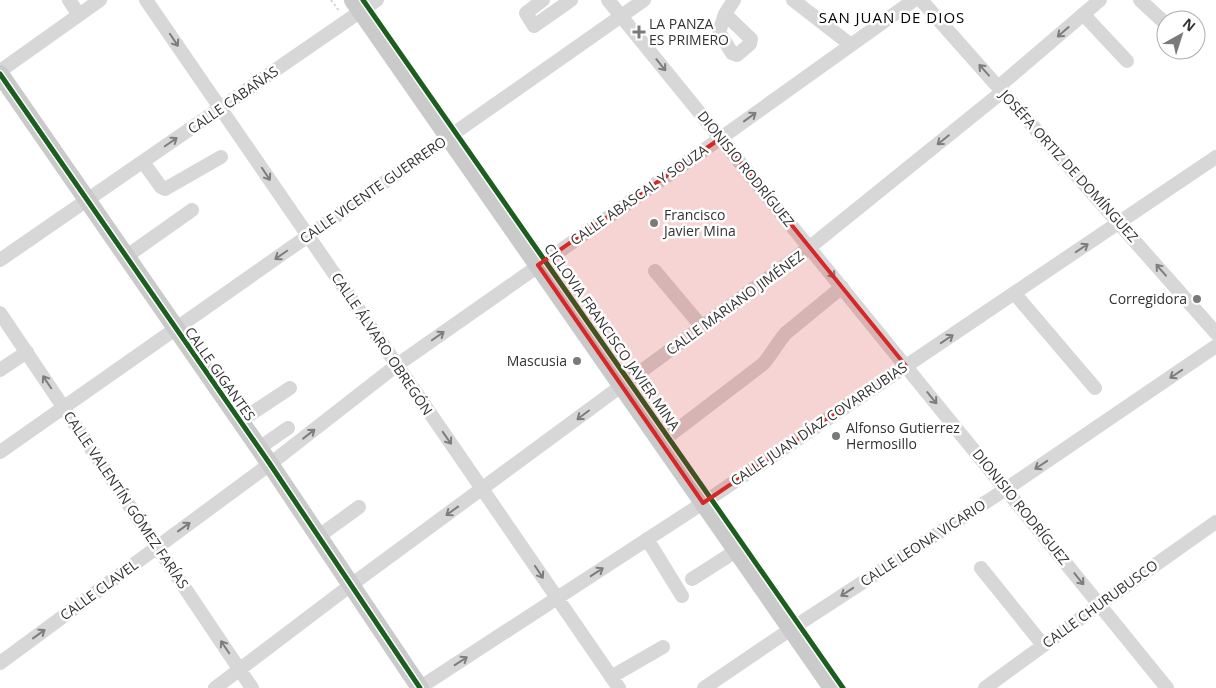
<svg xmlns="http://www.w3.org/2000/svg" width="1216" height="688" font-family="'Open Sans',sans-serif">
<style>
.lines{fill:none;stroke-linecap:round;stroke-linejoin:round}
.path{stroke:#d6d6d6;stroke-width:2;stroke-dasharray:2.5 2.5;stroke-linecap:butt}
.minor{stroke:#d7d7d7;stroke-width:14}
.major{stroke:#cacaca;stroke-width:18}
.cycleway-casing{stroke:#fff;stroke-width:8}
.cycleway{stroke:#1b5e20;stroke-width:5}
.oneway{stroke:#7d7d7d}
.marked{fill:#d62828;fill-opacity:0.2;stroke:#d62828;stroke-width:4;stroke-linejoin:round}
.poi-dot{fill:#7a7a7a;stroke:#fff;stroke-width:2}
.labels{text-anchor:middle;stroke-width:5;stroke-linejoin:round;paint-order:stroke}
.poi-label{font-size:14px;fill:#333;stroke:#fff;text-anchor:start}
.street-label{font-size:14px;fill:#333;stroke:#fff}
.neighbourhood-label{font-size:15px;letter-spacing:1px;fill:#000;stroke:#fff}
</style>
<rect width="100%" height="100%" fill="#fff"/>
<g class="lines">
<path class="path" d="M331 0 340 12"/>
<path class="minor" d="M69 0 79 15
M146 0 619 688
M543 0 526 13 534 26 571 0
M608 0 1167 688
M793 0 851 45
M921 0 1216 333
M1140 0 1166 24
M725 14 751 39 750 44 737 55 732 53 719 32 725 14 734 0
M1083 14 1127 61
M0 71 100 0
M143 162 161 187 165 189 221 157
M127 256 192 210
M0 260 377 0
M655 271 702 327
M1015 294 1095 388
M0 313 252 688
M0 370 27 352
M240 421 290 388
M661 442 763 364C772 354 777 343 786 333L842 287
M259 448 288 428
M0 452 644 0
M319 536 359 507
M647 539 682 596
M981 568 1043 645
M692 579 736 551
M0 663 270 464 397 365 721 138 914 0
M611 677 663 647
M215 688 351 585 810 247 997 96 1004 82 1100 0
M419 688 703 503 1216 157
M704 688 791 629 1006 489 1216 346
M985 688 1100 604 1216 522"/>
<path class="major" d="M353 0 832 688
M0 74 270 464 420 688"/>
<g class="cycleway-casing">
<path id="cycleway" d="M363 0 843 688
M0 74 270 464 420 688"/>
</g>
<use href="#cycleway" class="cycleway"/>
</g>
<defs><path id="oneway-shaft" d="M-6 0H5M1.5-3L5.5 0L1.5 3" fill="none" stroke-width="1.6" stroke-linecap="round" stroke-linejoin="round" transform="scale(1.25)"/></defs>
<g class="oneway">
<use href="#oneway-shaft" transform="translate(1063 32) rotate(139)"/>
<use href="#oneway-shaft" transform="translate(174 40) rotate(56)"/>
<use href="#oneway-shaft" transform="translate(661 65) rotate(51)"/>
<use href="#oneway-shaft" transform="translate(984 70) rotate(-132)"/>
<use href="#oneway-shaft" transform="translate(750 117) rotate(-36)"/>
<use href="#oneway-shaft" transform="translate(943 140) rotate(141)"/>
<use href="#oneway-shaft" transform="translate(171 142) rotate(-35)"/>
<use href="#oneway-shaft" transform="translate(266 174) rotate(56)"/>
<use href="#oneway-shaft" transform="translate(1082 248) rotate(-34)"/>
<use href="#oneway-shaft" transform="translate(281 255) rotate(145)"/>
<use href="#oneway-shaft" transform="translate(1161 270) rotate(-131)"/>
<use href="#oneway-shaft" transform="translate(830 272) rotate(51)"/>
<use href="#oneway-shaft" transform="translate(438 336) rotate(-35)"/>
<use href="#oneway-shaft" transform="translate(947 339) rotate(-34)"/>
<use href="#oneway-shaft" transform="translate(1176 374) rotate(146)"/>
<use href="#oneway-shaft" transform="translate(47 382) rotate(-124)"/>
<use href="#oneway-shaft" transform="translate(932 398) rotate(51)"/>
<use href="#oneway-shaft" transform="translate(583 415) rotate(143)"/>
<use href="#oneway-shaft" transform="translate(309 434) rotate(-38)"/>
<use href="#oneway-shaft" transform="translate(447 438) rotate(55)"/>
<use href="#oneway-shaft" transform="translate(1041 465) rotate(146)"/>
<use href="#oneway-shaft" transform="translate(452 511) rotate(144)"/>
<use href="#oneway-shaft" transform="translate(184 527) rotate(-36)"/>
<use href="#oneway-shaft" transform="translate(539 572) rotate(56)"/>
<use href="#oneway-shaft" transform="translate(597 572) rotate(-33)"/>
<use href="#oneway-shaft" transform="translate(1079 579) rotate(51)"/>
<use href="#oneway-shaft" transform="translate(847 592) rotate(147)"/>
<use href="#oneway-shaft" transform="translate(39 634) rotate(-36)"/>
<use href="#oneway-shaft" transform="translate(225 647) rotate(-124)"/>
<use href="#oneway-shaft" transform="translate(461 661) rotate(-33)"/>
</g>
<path class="marked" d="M721 138 906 366 703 503 538 265Z"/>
<g class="poi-dot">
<path d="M636.5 24.5h5v5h5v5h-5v5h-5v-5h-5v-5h5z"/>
<circle cx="654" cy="223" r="5"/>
<circle cx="1197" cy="299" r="5"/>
<circle cx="577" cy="361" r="5"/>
<circle cx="836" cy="436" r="5"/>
</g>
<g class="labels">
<g class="poi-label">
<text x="649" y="29">LA PANZA<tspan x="649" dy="16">ES PRIMERO</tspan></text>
<text x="664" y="220">Francisco<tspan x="664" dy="16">Javier Mina</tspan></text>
<text x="1187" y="304" text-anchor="end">Corregidora</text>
<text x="567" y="366" text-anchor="end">Mascusia</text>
<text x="846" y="433">Alfonso Gutierrez<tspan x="846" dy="16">Hermosillo</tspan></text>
</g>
<g class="street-label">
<text transform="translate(233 100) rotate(-35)" y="5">CALLE CABAÑAS</text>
<text transform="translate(1069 166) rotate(48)" y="5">JOSÉFA ORTIZ DE DOMÍNGUEZ</text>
<text transform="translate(746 169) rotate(51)" y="5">DIONISIO RODRÍGUEZ</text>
<text transform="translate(373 190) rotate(-35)" y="5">CALLE VICENTE GUERRERO</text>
<text transform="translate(639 195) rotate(-35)" y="5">CALLE ABASCAL Y SOUZA</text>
<text transform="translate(735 303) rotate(-36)" y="5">CALLE MARIANO JIMÉNEZ</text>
<text transform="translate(612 337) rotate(55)" y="5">CICLOVIA FRANCISCO JAVIER MINA</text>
<text transform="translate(382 344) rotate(56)" y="5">CALLE ÁLVARO OBREGÓN</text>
<text transform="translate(220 374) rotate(55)" y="5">CALLE GIGANTES</text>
<text transform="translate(819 424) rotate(-34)" y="5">CALLE JUAN DÍAZ COVARRUBIAS</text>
<text transform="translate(126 500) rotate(56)" y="5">CALLE VALENTÍN GÓMEZ FARÍAS</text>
<text transform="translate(1021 507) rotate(51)" y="5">DIONISIO RODRÍGUEZ</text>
<text transform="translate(923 543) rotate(-33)" y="5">CALLE LEONA VICARIO</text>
<text transform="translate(99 590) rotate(-36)" y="5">CALLE CLAVEL</text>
<text transform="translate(1100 604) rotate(-36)" y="5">CALLE CHURUBUSCO</text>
</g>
<g class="neighbourhood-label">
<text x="892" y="23">SAN JUAN DE DIOS</text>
</g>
</g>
<g transform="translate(1181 35) rotate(39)"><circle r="24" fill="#ffffff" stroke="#adadad"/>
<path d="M0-4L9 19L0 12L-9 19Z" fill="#7a7a7a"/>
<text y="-8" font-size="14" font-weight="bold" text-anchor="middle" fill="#333333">N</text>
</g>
</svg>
